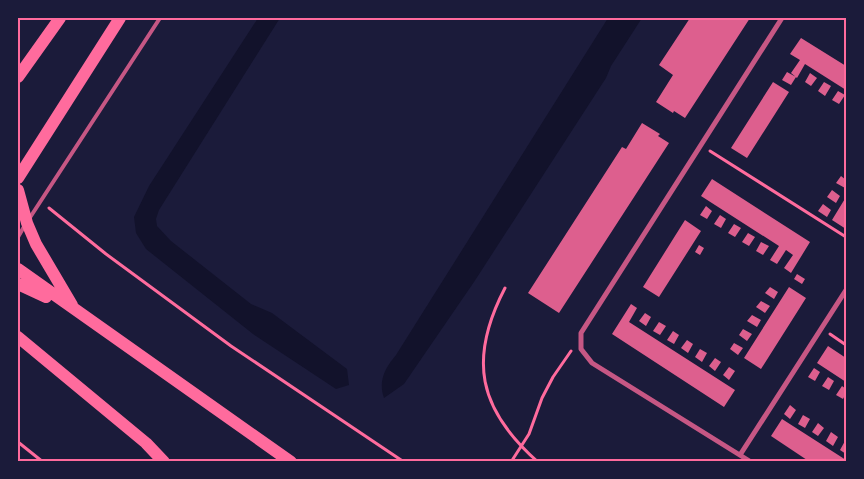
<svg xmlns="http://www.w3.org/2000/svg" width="864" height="479" font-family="'Nunito Sans',sans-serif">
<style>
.water{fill:#12122b}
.building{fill:#dd5f8e}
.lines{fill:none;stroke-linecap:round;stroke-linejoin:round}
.path{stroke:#ff6b9d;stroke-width:3}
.service{stroke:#c65784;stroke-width:4}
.minor{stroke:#c65784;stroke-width:5}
.primary{stroke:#ff6b9d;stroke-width:12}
.neatline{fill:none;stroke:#ff6b9d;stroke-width:2}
</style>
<rect width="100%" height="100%" fill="#1b1b3a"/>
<path class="water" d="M258 18H280L159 210 156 219 157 226 171 241 251 304 272 313 347 369 349 385 336 389 253 334 146 249 136 233 134 217 149 186Z
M608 18H642L611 66 606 78 474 282 404 384 384 398C378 381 385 368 396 355Z"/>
<path class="building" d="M690 18H750L685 118 674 111 673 113 656 102 673 75 659 65Z
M801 38 846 66V90L805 64 797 78 791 73 800 60 790 54Z
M787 72 796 77 791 85 782 80Z
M810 73 817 78 811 86 805 82Z
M773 82 789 92 747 158 731 148Z
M824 82 831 86 825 96 818 91Z
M838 91 845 95 839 104 832 100Z
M642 123 660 134 658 136 669 143 559 313 528 293 622 147 626 149Z
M841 176 846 180 845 188 836 183Z
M712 179 810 242 791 273 784 268 793 255 786 250 777 264 770 260 779 246 701 196Z
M832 190 840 196 836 203 827 197Z
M846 197V229L832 220Z
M823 204 831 210 827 217 818 211Z
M706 206 712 211 707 219 700 215Z
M720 215 726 219 721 228 714 224Z
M685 220 701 231 659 297 643 287Z
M734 224 741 228 735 237 728 233Z
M748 233 755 237 749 246 742 242Z
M761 242 769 246 763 255 756 251Z
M699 245 704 248 700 255 695 252Z
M797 274 805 279 802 284 794 279Z
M770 287 778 292 774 299 765 293Z
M789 287 806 298 761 369 744 358Z
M761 301 770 306 765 313 756 307Z
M631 304 637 308 629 322 735 390 724 407 612 334Z
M645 313 651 317 646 326 639 321Z
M752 315 761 320 757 327 747 321Z
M659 322 666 326 660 335 653 331Z
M743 329 752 334 747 341 739 335Z
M673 331 679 335 674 344 667 340Z
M687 340 693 344 688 353 681 348Z
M734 343 743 348 738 355 730 349Z
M828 346 846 358V382L817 363Z
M700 349 707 353 702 362 695 357Z
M715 358 721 362 715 371 709 366Z
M729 367 735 371 729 380 723 375Z
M814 368 820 372 815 381 808 377Z
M828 377 834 381 829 390 822 386Z
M842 386 846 389V393L843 399 836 395Z
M790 405 796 410 790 419 784 414Z
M803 415 810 419 805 428 798 424Z
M782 419 846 460V462H810L771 436Z
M818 423 824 428 818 436 812 432Z
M831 432 838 437 833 446 826 441Z
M845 441 846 442V454L840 450Z"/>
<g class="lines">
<path class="path" d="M710 151 846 237
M49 208 106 254 231 346 404 462
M505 288C468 359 478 409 538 462
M830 334 846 345
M18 442 43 462
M511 462 529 434 542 398 553 377 571 351"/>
<path class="service" d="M29 219 160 18
M18 237 25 225"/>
<path class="minor" d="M740 455 846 290
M751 462 592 363 581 349V333L782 18"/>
<path class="primary" d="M18 77 60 18
M18 178 120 18
M18 190 27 223 36 244 72 305
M18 269 291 462
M18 284 46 297
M18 337 146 443 164 462"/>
</g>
<rect width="864" height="479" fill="none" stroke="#1b1b3a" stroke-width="38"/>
<rect x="19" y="19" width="826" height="441" class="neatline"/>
</svg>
